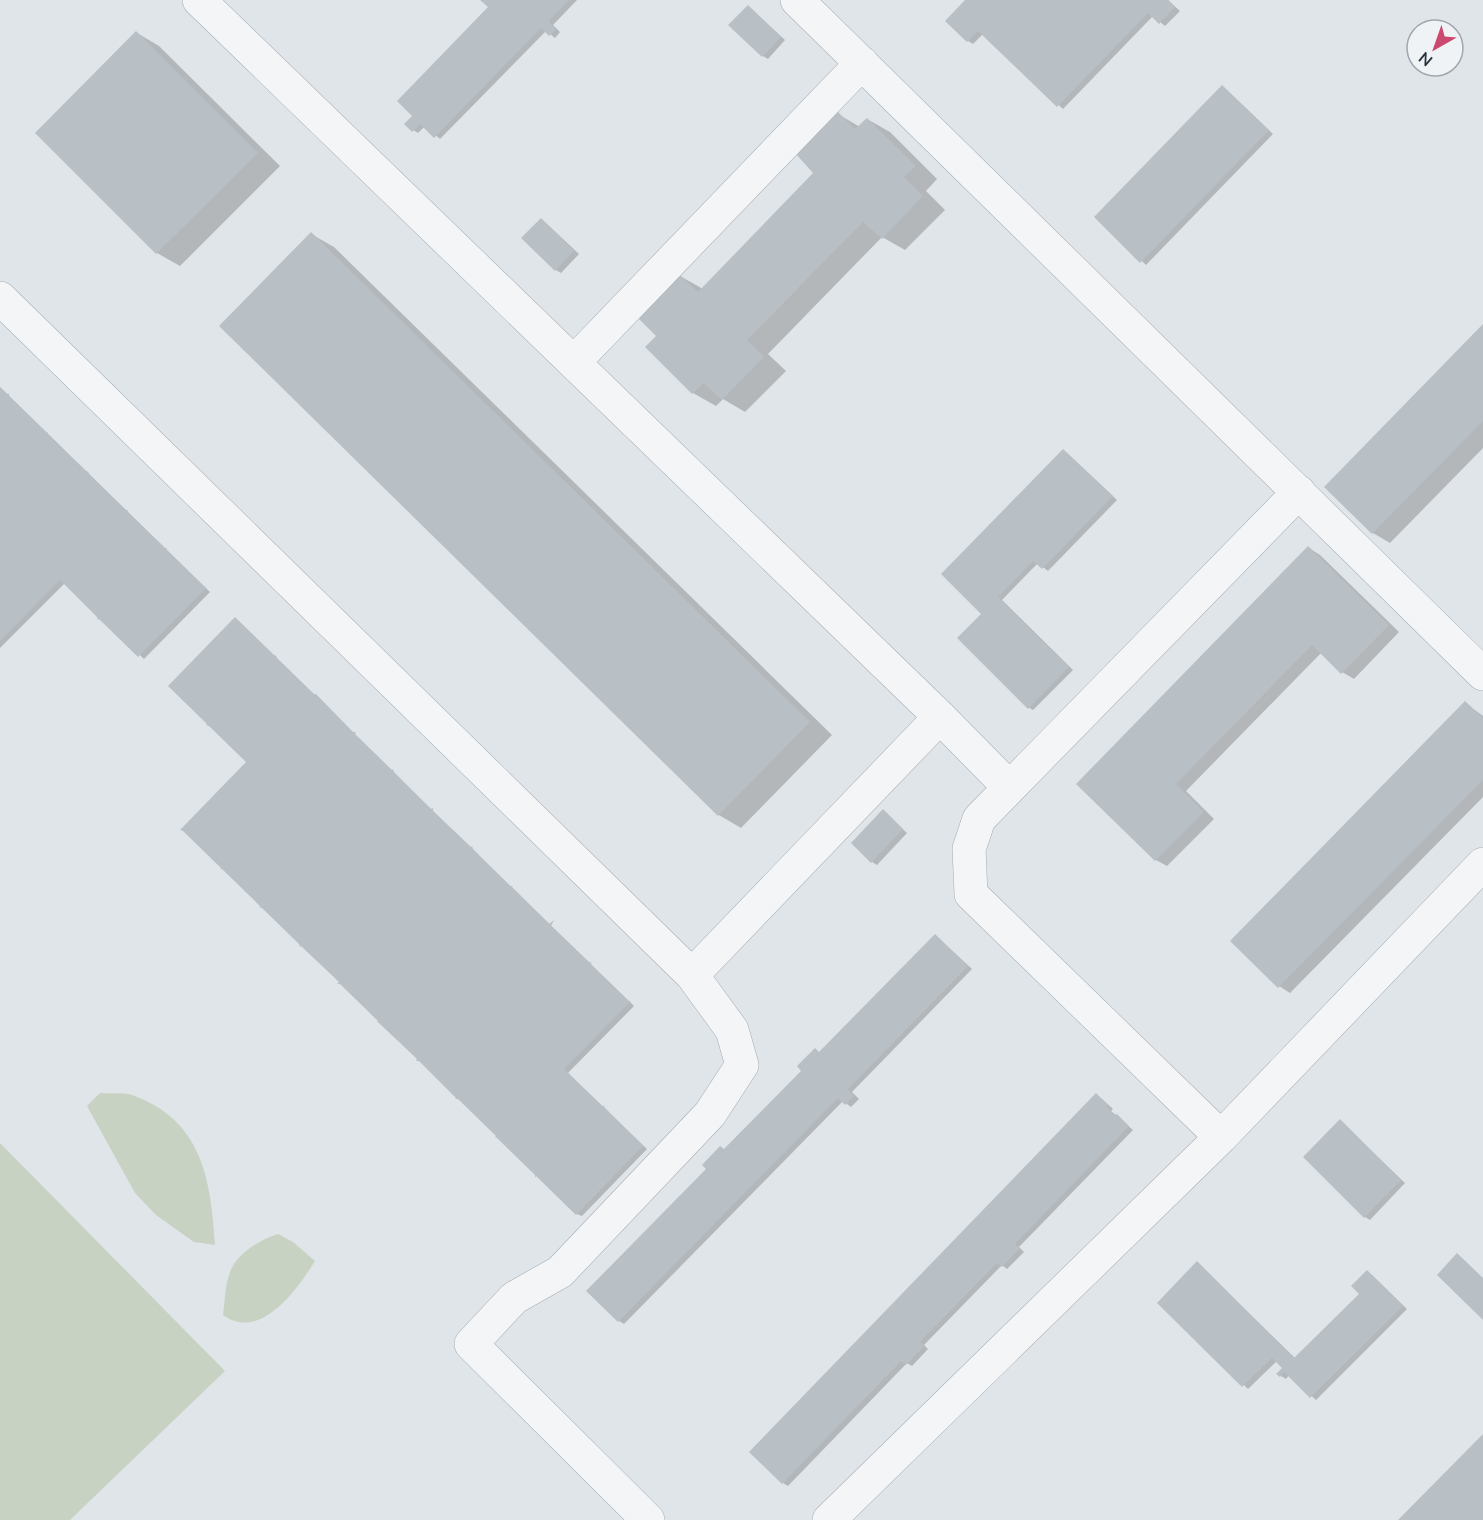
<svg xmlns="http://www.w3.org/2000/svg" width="1483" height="1520" font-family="'Nunito Sans',sans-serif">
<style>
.green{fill:#c8d2c2}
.shadow{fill:#0003}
.building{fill:#b8bfc5}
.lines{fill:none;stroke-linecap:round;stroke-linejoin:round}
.minor-casing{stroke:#a5adb3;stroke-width:34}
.minor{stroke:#f3f5f7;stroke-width:33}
</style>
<rect width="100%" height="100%" fill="#e0e5e9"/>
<path class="green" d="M100 1093C110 1094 123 1092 132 1095 202 1120 211 1179 215 1245L194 1242 156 1215 135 1193 87 1106Z
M0 1143 225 1371 70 1520H0Z
M278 1234 293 1242 315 1261C297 1290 260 1342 223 1315 225 1301 225 1285 230 1272 236 1254 261 1239 278 1234Z"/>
<path class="shadow" d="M483 0H577L553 25 560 32 555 38 546 31 440 139 425 126 418 133 413 130 490 7Z
M967 0H1168L1180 11 1165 26 1153 16 1063 109 983 34 973 44 968 41Z
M748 6 785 40 768 59 763 56Z
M137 33 159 46 280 166 180 266 157 253 37 133Z
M1223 87 1273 134 1146 265 1096 217Z
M838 114 860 127 867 119 890 132 937 179 926 191 945 210 905 250 882 237 768 354 786 371 745 412 723 399 716 406 693 393 647 347 658 336 680 276 703 289 815 173Z
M546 223 579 254 561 273 556 270Z
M311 234 334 247 832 735 741 828 719 815Z
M1483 327V448L1390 543 1373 533 1326 487Z
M0 387 210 592 144 659 65 583 0 648Z
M1068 454 1117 500 1048 571 1038 563 1002 600 1073 670 1033 710 1028 707 983 614Z
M1309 548 1320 555 1399 632 1354 679 1342 672 1322 652 1186 791 1214 819 1167 866 1156 860 1078 784Z
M235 619 634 1006 568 1073 647 1149 582 1216 577 1214 248 762Z
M1465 703 1483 716V797L1290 993 1279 986Z
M883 811 907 833 877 865 872 862Z
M936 936 972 969 852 1092 859 1099 851 1107 843 1101 624 1324 619 1321 725 1151Z
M1101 1098 1113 1109 1111 1111 1117 1116 1133 1130 1019 1247 1024 1252 1007 1269 1002 1265 924 1345 928 1349 912 1366 907 1363 788 1486 783 1483Z
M1340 1121 1405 1183 1370 1220 1365 1217Z
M1197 1263 1296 1359 1361 1294 1372 1275 1407 1309 1316 1400 1289 1375 1286 1379 1281 1376 1284 1368 1277 1361 1248 1389 1159 1302Z"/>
<path class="building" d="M480 0H569L549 21 556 29 549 36 541 28 434 138 420 124 412 132 404 124 412 116 397 101 488 7Z
M965 0H1168L1175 7 1159 24 1148 13 1057 107 978 31 967 42 945 21Z
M748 5 781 37 762 57 728 25Z
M136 31 258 153 156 254 35 133Z
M1222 85 1269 130 1140 263 1094 217Z
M838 112 855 129 867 118 916 166 904 177 923 196 882 239 863 222 747 340 764 357 722 400 703 383 692 394 645 347 656 336 638 318 680 275 698 292 813 173 796 154Z
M541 218 574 251 555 271 521 238Z
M311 232 810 722 718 816 219 326Z
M1483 324V421L1372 534 1324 487Z
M0 388 7 395 9 393V396L47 433 48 432V435L86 471 89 472 88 473 125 510H128L127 512 165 548H167L166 550 206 588 138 657 99 619 98 620 97 617 60 580 0 641Z
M1063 449 1113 496 1042 569 1033 561 998 597 1069 667 1028 709 957 638 981 614 941 574Z
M1308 546 1389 625 1341 674 1312 645 1176 784 1204 812 1155 861 1076 784Z
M235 617 274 655 277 656 276 657 314 694H316L353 732H356L355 734 392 770 393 769 394 772 431 809 433 808V811L471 847 472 846 473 849 510 886H513L512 887 549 924 554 920 551 926 589 962 592 963 590 964 628 1001H631L564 1069 602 1106H605L604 1107 643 1146 576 1215 536 1176 535 1178V1175L497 1138 495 1137 496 1136 458 1099H455L456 1098 419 1061H416L417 1059 379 1023 377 1022 378 1021 340 984H337L339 982 301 946 300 947 299 944 262 908 259 907 260 906 222 869H220L221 868 183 831 180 830 246 762 209 726 206 725 207 724 168 686Z
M1465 701 1483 718V780L1278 988 1230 941Z
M883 809 903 829 871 863 851 843Z
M935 934 968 966 848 1089 854 1096 845 1105 838 1098 618 1322 586 1291 706 1169 702 1165 720 1146 724 1149 801 1071 797 1066 815 1048 819 1052Z
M1096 1093 1109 1106 1107 1107 1115 1115 1117 1114 1129 1126 1015 1244 1020 1248 1002 1267 997 1263 920 1342 924 1346 906 1365 901 1361 782 1484 749 1452Z
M1340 1119 1401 1180 1364 1218 1303 1157Z
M1457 1253 1483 1278V1320L1437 1275Z
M1197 1261 1294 1358 1359 1294 1351 1286 1367 1270 1403 1306 1310 1398 1284 1372 1280 1377 1276 1374 1282 1368 1272 1358 1242 1387 1157 1303Z
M1483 1434V1520H1398Z"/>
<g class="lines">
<g class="minor-casing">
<path id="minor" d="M199 0 940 717 1009 787
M797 0 1483 674
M0 298 692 975 732 1030 742 1065 710 1114 560 1272 514 1298 471 1344 648 1520
M574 362 862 63
M692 975 940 717
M1221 1137 971 894 969 849 979 819 1299 492
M829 1520 1221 1137 1483 864"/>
</g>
<use href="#minor" class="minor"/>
</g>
<g transform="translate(1435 48) rotate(220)"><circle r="28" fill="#f0f3f6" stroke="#a0a7ad" stroke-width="1.5"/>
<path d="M0-4.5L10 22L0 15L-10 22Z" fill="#ca496f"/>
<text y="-9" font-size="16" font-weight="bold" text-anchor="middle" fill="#293540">N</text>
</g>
</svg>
